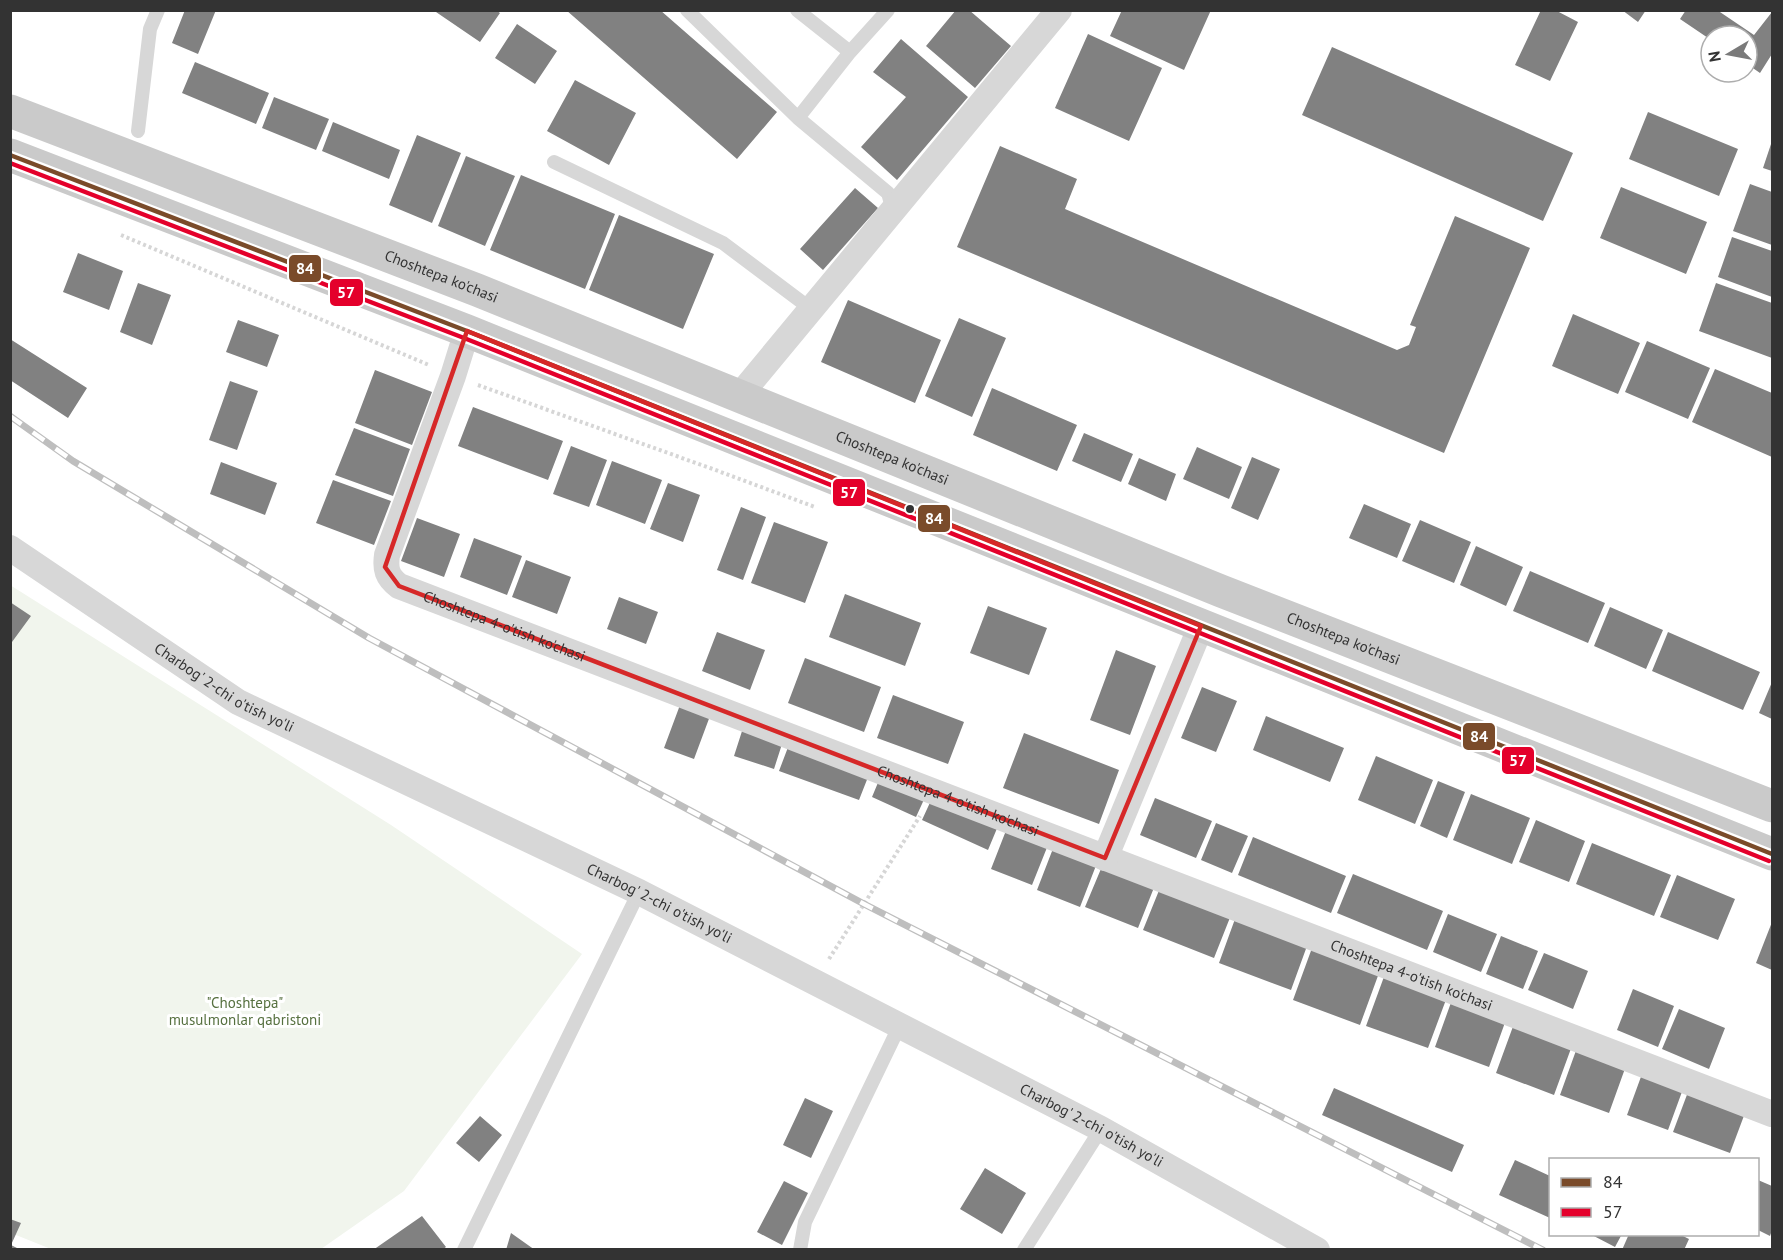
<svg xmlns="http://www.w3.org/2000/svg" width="1783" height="1260" font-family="'PT Sans',sans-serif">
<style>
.green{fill:#f1f5ed}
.building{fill:#818181}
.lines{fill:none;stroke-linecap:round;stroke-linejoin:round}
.path{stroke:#d6d6d6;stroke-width:4;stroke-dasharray:3 3;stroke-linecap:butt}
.service{stroke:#d7d7d7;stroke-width:14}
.minor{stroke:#d7d7d7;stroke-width:26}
.primary{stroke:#cacaca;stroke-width:33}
.rail-casing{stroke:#bebebe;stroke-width:7}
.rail{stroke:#fff;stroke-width:4.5;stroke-dasharray:14;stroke-linecap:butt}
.bus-1-casing{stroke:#fff;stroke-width:9}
.bus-2-casing{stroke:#fff;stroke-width:9}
.bus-1{stroke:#7a4b2a;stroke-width:4.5}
.bus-2{stroke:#e4002b;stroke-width:4.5}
.marked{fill:none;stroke:#d62828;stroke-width:4.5;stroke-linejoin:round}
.bus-dot{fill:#333;stroke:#fff;stroke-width:2}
.labels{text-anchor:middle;stroke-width:6;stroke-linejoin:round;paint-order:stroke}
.street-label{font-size:15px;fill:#333;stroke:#fff}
.park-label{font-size:15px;fill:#56703f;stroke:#fff}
.line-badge{stroke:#fff;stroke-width:2}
.badge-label{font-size:16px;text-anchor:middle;font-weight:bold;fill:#fff}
</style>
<rect width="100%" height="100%" fill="#fff"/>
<path class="green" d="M10 585 391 825 582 954 404 1191 321 1249H51L11 1233Z"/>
<path class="building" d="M185 10H216L198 54 172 43Z
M437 10H496L500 13 480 42 436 12Z
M566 10H660L777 112 737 159Z
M956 10H969L1011 46 975 88 926 46Z
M1122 10H1211L1184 70 1110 36Z
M1541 10H1555L1578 22 1550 81 1515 65Z
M1622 10H1646L1638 22Z
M1686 10H1717L1754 35 1772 12V54L1760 73 1747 64V36H1711V40L1680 19Z
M517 24 557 51 535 84 495 58Z
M1088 34 1162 68 1129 141 1055 108Z
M901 39 968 97 897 180 861 147 906 97 873 72Z
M1332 47 1573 153 1543 221 1302 115Z
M195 62 269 93 256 124 182 93Z
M575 80 636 113 609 165 547 131Z
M274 97 329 119 316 150 262 128Z
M1648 112 1738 149 1719 196 1629 159Z
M333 122 400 150 389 179 322 151Z
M417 135 461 153 432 223 389 205Z
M1772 141V171L1763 168Z
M1000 146 1077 179 1065 209 1397 350 1409 345 1416 327 1410 325 1455 216 1530 248 1444 453 957 247Z
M466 156 515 176 485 246 438 226Z
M521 175 615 214 585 289 490 250Z
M1750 184 1772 192V245L1733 231Z
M1621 187 1707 222 1686 274 1600 238Z
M855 188 878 208 823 270 800 249Z
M619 215 714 254 683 329 589 290Z
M1732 237 1772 251V297L1718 277Z
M78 253 123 271 109 310 63 292Z
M138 283 171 295 152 345 120 332Z
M1716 283 1772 303V358L1699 331Z
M848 300 941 340 915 403 821 362Z
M1573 314 1640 343 1618 394 1552 366Z
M959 318 1006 338 972 417 925 396Z
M238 320 279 335 267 367 226 352Z
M10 339 87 388 68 418 10 380Z
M1647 341 1710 368 1688 419 1625 392Z
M1715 369 1772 393V457L1692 422Z
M375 370 432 392 412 445 355 423Z
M230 381 258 391 237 450 209 440Z
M992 388 1077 425 1057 471 973 435Z
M473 407 563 441 548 480 458 446Z
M354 428 410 449 393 496 335 475Z
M1084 433 1133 454 1121 482 1072 461Z
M571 446 607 460 589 507 553 494Z
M1197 447 1242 467 1229 499 1183 479Z
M1252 457 1280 469 1258 520 1231 508Z
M1139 458 1176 474 1166 501 1128 484Z
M612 461 662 480 645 524 596 505Z
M221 462 277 483 265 515 210 494Z
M333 480 391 501 374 545 316 523Z
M668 483 700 495 683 542 650 529Z
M1364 504 1411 524 1397 558 1349 538Z
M741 507 766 517 743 580 717 570Z
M417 518 460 534 444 577 401 561Z
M1420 520 1471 542 1454 583 1402 561Z
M774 522 828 542 805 603 751 583Z
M474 538 522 556 507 595 460 577Z
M1476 546 1523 567 1506 606 1460 585Z
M526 560 571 577 557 614 512 597Z
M1530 571 1605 603 1588 643 1513 611Z
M845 594 921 623 905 666 829 637Z
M619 597 658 612 646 644 607 629Z
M10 602 31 616 12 642 10 641Z
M988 606 1047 628 1029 675 970 653Z
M1610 607 1663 630 1646 669 1594 646Z
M717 632 765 650 750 690 702 671Z
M1668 632 1760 672 1743 710 1652 671Z
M1116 650 1156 666 1130 735 1090 720Z
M805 658 881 687 864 732 788 703Z
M1772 682V719L1759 713Z
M1202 687 1237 701 1216 752 1181 738Z
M893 695 964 722 948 764 877 738Z
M680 705 710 716 694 759 664 748Z
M1266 716 1344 748 1330 782 1253 750Z
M743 728 783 741 774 769 734 756Z
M1024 733 1119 770 1099 824 1003 788Z
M790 742 870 772 859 800 779 771Z
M1376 756 1433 780 1415 824 1358 800Z
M882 773 927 793 916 817 872 797Z
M1438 781 1465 792 1447 838 1420 826Z
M1471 794 1530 818 1512 864 1453 840Z
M933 796 998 826 988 850 922 820Z
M1155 798 1212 821 1196 858 1140 835Z
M1536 820 1585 841 1569 882 1519 862Z
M1216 823 1248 836 1232 873 1201 860Z
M1007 828 1048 845 1032 885 991 869Z
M1253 837 1346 876 1331 913 1238 875Z
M1592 843 1671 875 1654 916 1576 884Z
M1054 846 1097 863 1080 907 1037 890Z
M1103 864 1155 885 1138 928 1085 907Z
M1353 874 1443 911 1427 950 1337 913Z
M1677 875 1735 899 1718 940 1660 917Z
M1160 888 1231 915 1214 958 1143 930Z
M1448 914 1497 934 1481 972 1433 952Z
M1235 919 1307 946 1291 990 1219 963Z
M1772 922V970L1756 963Z
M1501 936 1538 951 1523 989 1486 974Z
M1312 948 1379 973 1360 1025 1293 1000Z
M1544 953 1588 971 1573 1009 1528 990Z
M1385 974 1447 997 1428 1048 1366 1026Z
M1633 989 1674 1006 1658 1047 1617 1030Z
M1453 997 1507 1017 1489 1067 1435 1047Z
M1679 1009 1725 1028 1709 1069 1662 1049Z
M1515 1021 1573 1043 1554 1095 1496 1073Z
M1578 1045 1627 1063 1609 1113 1560 1095Z
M1642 1074 1683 1089 1668 1130 1627 1115Z
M1334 1088 1464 1145 1452 1172 1322 1115Z
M1688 1092 1745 1113 1730 1153 1673 1132Z
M805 1098 833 1111 811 1158 783 1145Z
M480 1116 502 1135 479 1162 456 1143Z
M1515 1160 1550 1176V1218L1499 1195Z
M985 1168 1026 1193 1002 1234 960 1209Z
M1758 1180 1772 1186V1230L1770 1236 1758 1230Z
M784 1181 808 1193 782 1245 757 1232Z
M422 1216 446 1247 442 1250H373Z
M10 1219 21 1223 11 1245 21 1250H10Z
M511 1233 535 1250H506Z
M1590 1234H1622L1615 1247Z
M1629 1234H1679L1689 1239 1684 1250H1622Z"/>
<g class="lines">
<path class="path" d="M121 235 429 365
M478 385 710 468 815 507
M829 959 920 816"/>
<path class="service" d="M687 10 798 118 888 193 893 211
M797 10 850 52 798 118
M850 52 888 10
M138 131 150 29 158 10
M554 162 723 243 811 309
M464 1250 639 892
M800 1250 805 1222 899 1027
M1024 1250 1101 1129"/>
<g class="minor">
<path id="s1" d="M467 331 453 376 387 555C385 569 387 577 399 586L1772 1114"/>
<path d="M740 395 1059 10"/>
<path id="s2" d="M10 548 238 702 639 892 1101 1129 1317 1250"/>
<path d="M1105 858 1201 626"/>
</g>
<g class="primary">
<path id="s3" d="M10 111 477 290 1221 591 1772 806"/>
<path d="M10 155 467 331 1772 854"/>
</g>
<g class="rail-casing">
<path id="rail" d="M10 416 73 461 369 638 864 904 1543 1250"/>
</g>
<use href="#rail" class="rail"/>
<g class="bus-1-casing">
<path id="bus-1" d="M10 155 467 331 1772 854"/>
</g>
<g class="bus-2-casing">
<path id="bus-2" d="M10 163 464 338 1769 861"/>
</g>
<use href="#bus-1" class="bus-1"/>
<use href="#bus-2" class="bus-2"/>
</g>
<path class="marked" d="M467 331 1201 626 1105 858 399 586 385 567Z"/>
<circle class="bus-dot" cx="910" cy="509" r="5"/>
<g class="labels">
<g class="street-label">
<text dy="5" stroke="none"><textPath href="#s3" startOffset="462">Choshtepa ko'chasi</textPath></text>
<text dy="5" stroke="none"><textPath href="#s3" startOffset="948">Choshtepa ko'chasi</textPath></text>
<text dy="5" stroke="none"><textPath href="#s1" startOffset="386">Choshtepa 4-o'tish ko'chasi</textPath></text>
<text dy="5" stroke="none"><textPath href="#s3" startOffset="1434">Choshtepa ko'chasi</textPath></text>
<text dy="5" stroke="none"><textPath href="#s2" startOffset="256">Charbog' 2-chi o'tish yo'li</textPath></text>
<text dy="5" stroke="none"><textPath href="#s1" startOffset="872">Choshtepa 4-o'tish ko'chasi</textPath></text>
<text dy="5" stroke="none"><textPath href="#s2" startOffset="742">Charbog' 2-chi o'tish yo'li</textPath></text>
<text dy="5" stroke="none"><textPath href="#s1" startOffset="1358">Choshtepa 4-o'tish ko'chasi</textPath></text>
<text dy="5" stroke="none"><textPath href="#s2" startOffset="1228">Charbog' 2-chi o'tish yo'li</textPath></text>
</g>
<g class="park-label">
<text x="245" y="1008">"Choshtepa"<tspan x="245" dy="17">musulmonlar qabristoni</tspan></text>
</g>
</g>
<g class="line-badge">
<rect x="288" y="254" width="34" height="29" rx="6" fill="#7a4b2a"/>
<rect x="329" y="278" width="35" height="29" rx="6" fill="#e4002b"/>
<rect x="832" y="478" width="34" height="29" rx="6" fill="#e4002b"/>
<rect x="917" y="504" width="34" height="29" rx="6" fill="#7a4b2a"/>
<rect x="1462" y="722" width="34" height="29" rx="6" fill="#7a4b2a"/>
<rect x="1501" y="746" width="34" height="29" rx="6" fill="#e4002b"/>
</g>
<g class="badge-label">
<text x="305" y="274">84</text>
<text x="346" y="298">57</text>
<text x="849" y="498">57</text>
<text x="934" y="524">84</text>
<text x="1479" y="742">84</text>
<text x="1518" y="766">57</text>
</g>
<rect width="1783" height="1260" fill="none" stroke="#333333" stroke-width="24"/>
<rect x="1549" y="1158" width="210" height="78" fill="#ffffff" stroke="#adadad" stroke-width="1.5"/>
<rect x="1561" y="1178" width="30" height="9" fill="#7a4b2a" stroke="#adadad" stroke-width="1.5"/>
<text x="1603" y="1188" font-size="18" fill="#333333">84</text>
<rect x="1561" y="1208" width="30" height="9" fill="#e4002b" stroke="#adadad" stroke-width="1.5"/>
<text x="1603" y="1218" font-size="18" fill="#333333">57</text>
<g transform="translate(1729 54) rotate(260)"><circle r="28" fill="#ffffff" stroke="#adadad" stroke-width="1.5"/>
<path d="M0-4.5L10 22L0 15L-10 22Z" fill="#7a7a7a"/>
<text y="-9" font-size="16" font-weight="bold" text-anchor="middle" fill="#333333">N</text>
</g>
</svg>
